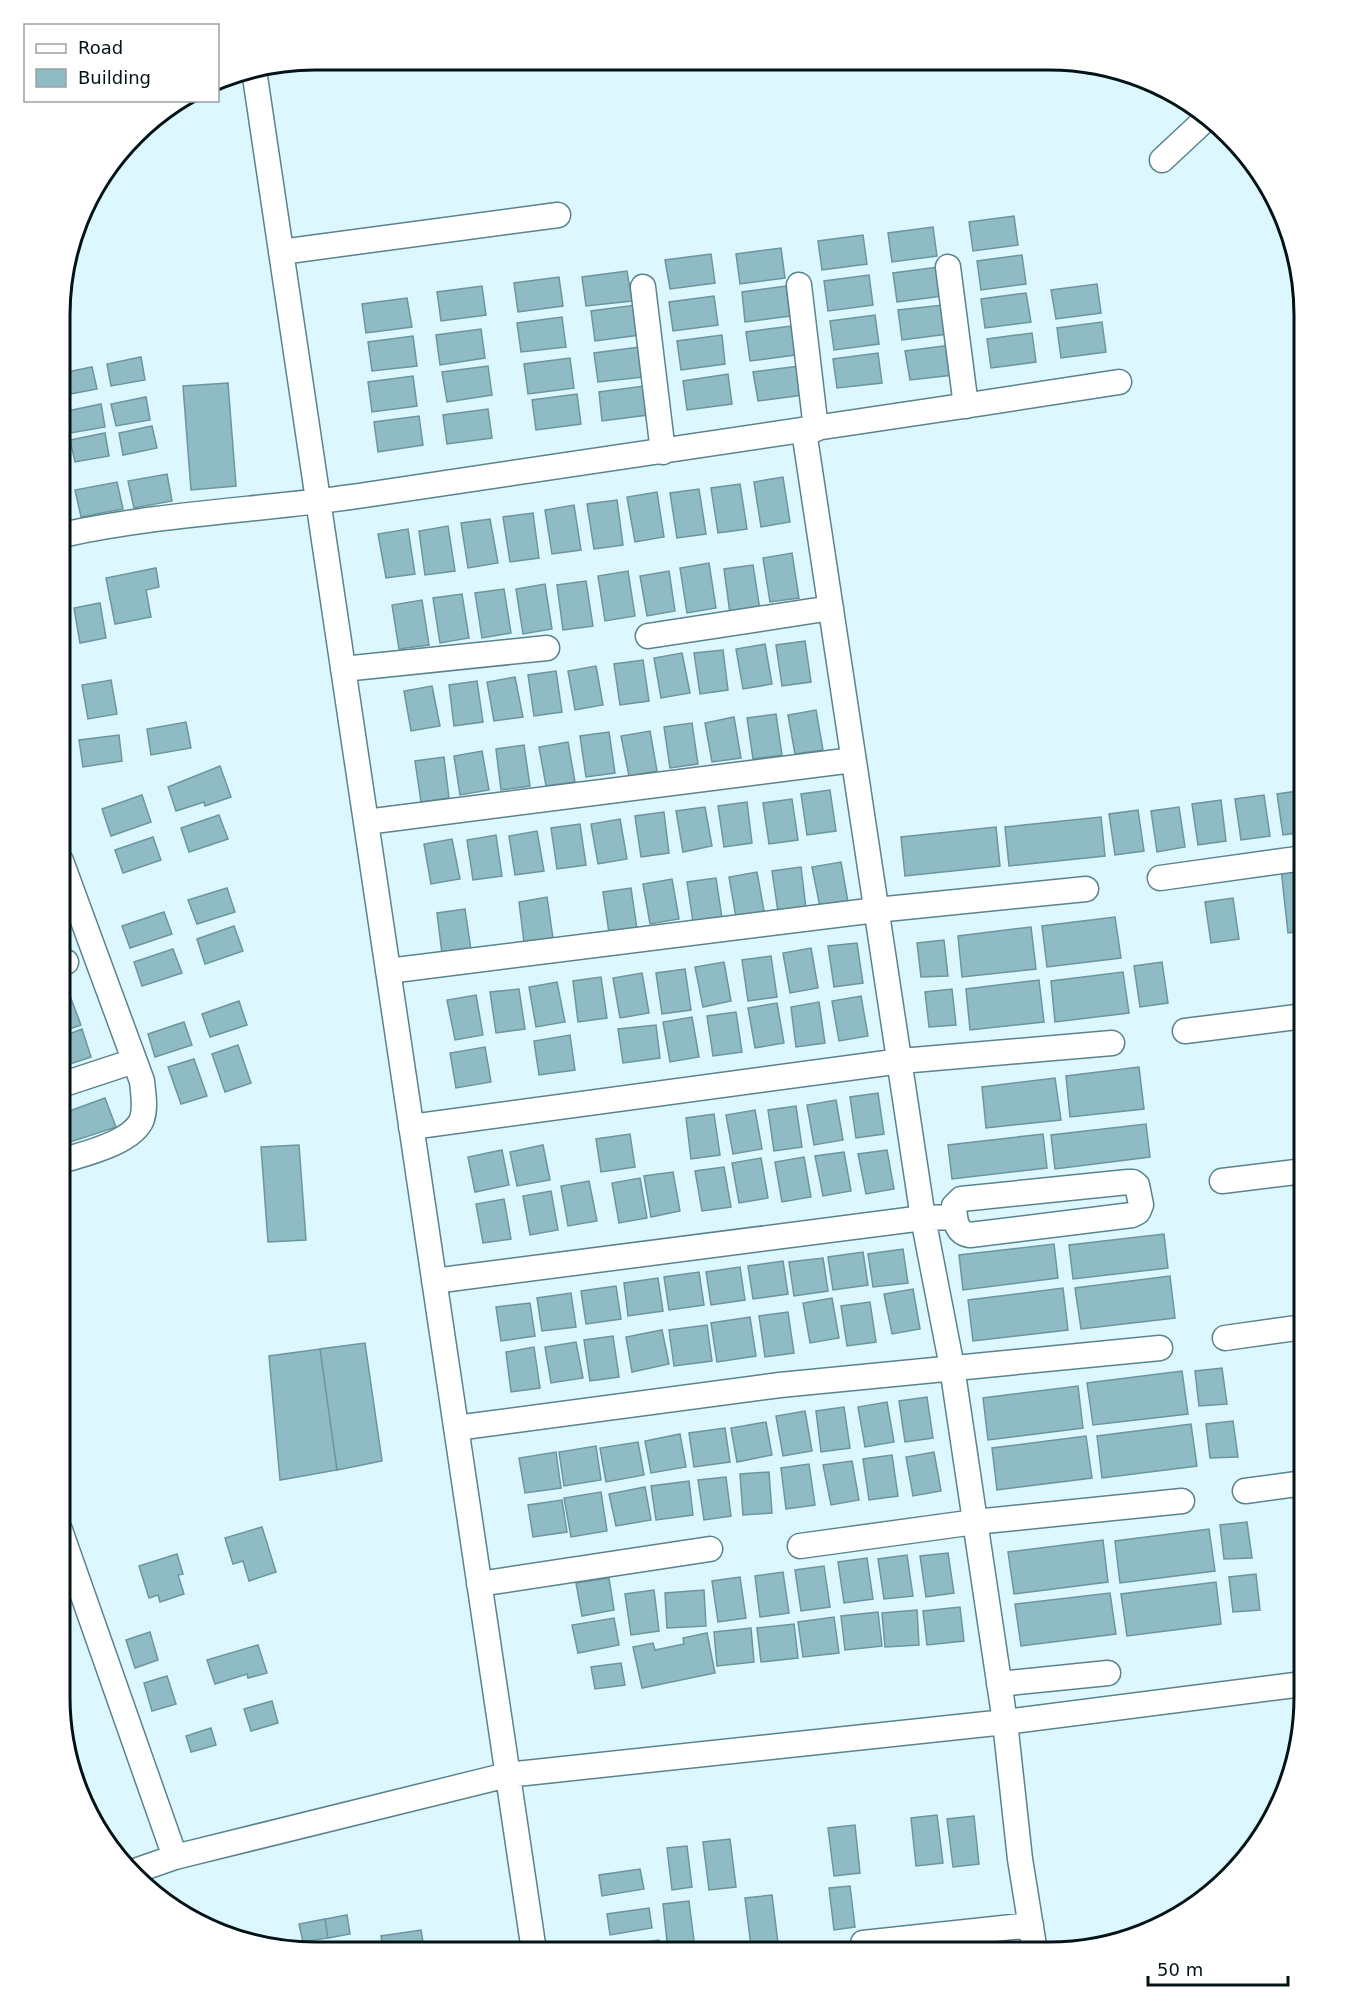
<svg xmlns="http://www.w3.org/2000/svg" width="1364" height="2012" font-family="'DejaVu Sans',sans-serif">
<style>
.building{fill:#8fbbc5;stroke:#6b969f;stroke-width:1.5}
.lines{fill:none;stroke-linecap:round;stroke-linejoin:round}
.minor-casing{stroke:#59838d;stroke-width:27}
.minor{stroke:#fff;stroke-width:24}
.rim{fill:none;stroke:#031317;stroke-width:3}
</style>
<rect width="100%" height="100%" fill="#ddf7fe"/>
<path class="building" d="M1014 216 1018 245 973 251 969 222Z
M933 227 937 256 892 262 888 233Z
M863 235 867 264 822 270 818 241Z
M781 248 785 278 740 284 736 254Z
M711 254 715 283 670 289 665 260Z
M1022 255 1026 284 981 290 977 261Z
M938 267 942 296 897 302 893 273Z
M627 271 632 301 586 306 582 277Z
M869 275 873 305 828 311 824 281Z
M559 277 563 306 518 312 514 283Z
M1097 284 1101 313 1056 319 1051 290Z
M482 286 486 315 441 321 437 292Z
M786 286 790 316 745 322 742 292Z
M1026 293 1031 322 985 328 981 299Z
M714 296 718 325 673 331 669 302Z
M407 298 412 327 366 333 362 304Z
M636 305 640 335 595 341 591 311Z
M943 305 948 334 902 340 898 310Z
M875 315 879 344 834 350 830 321Z
M562 317 566 347 521 352 517 323Z
M1102 322 1106 352 1061 358 1057 328Z
M791 326 795 355 750 361 746 332Z
M481 329 485 358 440 365 436 335Z
M1032 333 1036 362 991 368 987 339Z
M722 335 725 364 681 370 677 341Z
M413 336 417 366 372 371 368 342Z
M951 345 954 375 910 380 905 351Z
M639 347 643 377 598 382 594 353Z
M878 353 882 383 837 388 833 359Z
M141 357 145 380 111 386 107 364Z
M570 358 574 388 528 394 524 364Z
M488 366 492 395 447 402 442 372Z
M799 366 803 395 758 401 753 372Z
M92 367 97 389 65 395 62 373Z
M728 374 732 404 687 410 683 381Z
M413 376 417 406 372 412 368 382Z
M228 383 236 486 191 490 183 386Z
M644 386 648 415 602 421 599 392Z
M577 394 581 424 536 430 532 400Z
M146 397 150 420 116 426 111 404Z
M101 404 105 427 71 433 67 411Z
M488 409 492 438 447 444 443 415Z
M419 416 423 445 378 452 374 422Z
M152 426 157 448 123 455 119 433Z
M105 433 109 456 75 462 70 440Z
M167 474 172 501 134 508 128 481Z
M783 477 790 522 761 527 754 482Z
M117 482 123 509 81 517 75 490Z
M740 484 747 529 718 533 711 488Z
M699 489 706 534 677 538 670 493Z
M657 492 664 537 635 542 627 497Z
M617 500 623 545 594 549 587 504Z
M574 505 581 550 552 554 545 510Z
M533 513 539 558 510 562 503 517Z
M490 519 498 563 468 568 461 523Z
M448 526 455 571 425 575 419 531Z
M408 529 415 574 386 578 378 534Z
M792 553 799 598 770 602 763 558Z
M709 563 716 608 687 613 680 568Z
M753 565 760 610 730 614 724 569Z
M156 568 159 587 146 590 151 617 115 624 106 578Z
M628 571 635 616 605 621 598 576Z
M669 571 675 611 647 616 640 576Z
M586 581 593 626 563 630 557 585Z
M545 584 552 629 523 634 516 589Z
M504 589 511 633 482 638 475 593Z
M462 594 469 638 440 643 433 598Z
M422 600 429 645 399 649 392 605Z
M100 603 106 638 80 643 74 608Z
M805 641 811 682 782 686 776 645Z
M765 644 772 684 743 689 736 649Z
M723 650 728 690 700 694 694 653Z
M682 653 690 693 661 698 654 658Z
M643 660 649 701 620 705 614 664Z
M596 666 603 705 575 710 568 671Z
M556 671 562 712 534 716 528 675Z
M515 677 523 717 494 721 487 682Z
M111 680 117 714 88 719 82 685Z
M477 681 483 722 454 726 449 685Z
M432 686 440 726 411 731 404 691Z
M62 699 67 730 62 731Z
M816 710 823 750 795 754 788 715Z
M776 714 782 755 753 759 747 718Z
M734 717 741 758 712 762 705 723Z
M186 722 191 748 151 755 147 729Z
M692 723 698 764 670 768 664 727Z
M650 731 657 771 629 776 621 736Z
M609 732 615 773 586 777 580 736Z
M119 735 122 761 83 767 79 740Z
M568 742 575 782 546 786 539 747Z
M524 745 530 786 501 790 496 749Z
M482 751 489 790 460 795 454 756Z
M444 757 449 798 421 802 415 761Z
M220 766 231 797 205 806 204 802 176 811 168 787Z
M830 790 836 831 807 835 801 794Z
M1304 790V832L1283 835 1277 794Z
M142 795 151 822 111 836 102 809Z
M1264 795 1270 836 1241 840 1235 799Z
M792 799 798 840 769 844 763 803Z
M1221 800 1226 841 1198 845 1192 804Z
M747 802 752 843 724 847 718 806Z
M705 807 712 846 683 852 676 811Z
M1179 807 1185 847 1157 852 1151 811Z
M1138 810 1144 851 1115 855 1109 814Z
M664 812 669 853 641 857 635 816Z
M219 815 228 839 189 852 181 828Z
M1101 817 1105 856 1009 866 1005 827Z
M620 819 627 859 598 864 591 824Z
M580 824 586 865 557 869 551 828Z
M996 827 1000 866 905 876 901 837Z
M537 831 544 871 515 875 509 836Z
M496 835 502 876 473 880 467 840Z
M153 837 161 860 123 873 115 850Z
M452 839 460 879 431 884 424 844Z
M841 862 848 902 820 907 812 867Z
M1304 866V931L1288 933 1281 869Z
M801 867 806 908 778 912 772 871Z
M757 872 764 911 736 917 729 877Z
M716 878 722 918 693 922 687 882Z
M672 879 679 919 650 924 643 884Z
M227 888 235 912 197 924 188 900Z
M631 888 637 929 609 933 603 892Z
M547 897 553 938 524 942 519 902Z
M1233 898 1239 939 1211 943 1205 902Z
M465 909 471 950 442 954 437 913Z
M164 912 172 934 130 948 122 926Z
M1115 917 1121 958 1047 967 1042 926Z
M234 926 243 951 205 964 197 939Z
M1031 927 1036 969 962 977 958 936Z
M944 940 948 976 921 977 917 943Z
M857 943 863 983 834 987 828 946Z
M811 948 818 988 790 993 783 953Z
M173 949 182 973 142 986 134 962Z
M771 956 777 997 748 1001 742 960Z
M724 962 731 1001 703 1007 695 967Z
M1162 962 1168 1003 1140 1007 1134 966Z
M685 969 691 1010 662 1014 656 973Z
M1123 972 1129 1013 1055 1022 1051 981Z
M642 973 649 1013 620 1018 613 978Z
M601 977 607 1018 578 1022 573 981Z
M1039 980 1044 1022 970 1030 966 989Z
M557 982 565 1022 536 1027 529 987Z
M519 989 525 1029 496 1033 490 992Z
M952 989 956 1025 929 1027 925 992Z
M476 995 483 1035 455 1040 447 1000Z
M70 996 81 1025 61 1032V999Z
M861 996 868 1036 839 1041 832 1001Z
M239 1001 247 1025 210 1037 202 1014Z
M819 1002 825 1043 796 1047 791 1007Z
M777 1003 784 1043 755 1048 748 1008Z
M736 1012 742 1052 713 1056 707 1016Z
M692 1017 699 1057 670 1062 663 1022Z
M184 1022 192 1045 155 1057 148 1034Z
M656 1025 660 1058 623 1063 618 1029Z
M82 1029 91 1057 61 1067V1037Z
M570 1035 575 1070 539 1075 534 1041Z
M238 1045 251 1083 225 1092 212 1054Z
M485 1047 491 1082 456 1088 450 1053Z
M194 1059 207 1096 181 1104 168 1067Z
M1139 1067 1144 1109 1070 1117 1066 1076Z
M1055 1078 1061 1120 986 1128 982 1087Z
M878 1093 884 1134 856 1138 850 1097Z
M105 1098 116 1127 61 1145V1114Z
M836 1100 843 1140 814 1145 807 1105Z
M796 1106 802 1147 774 1151 768 1110Z
M755 1110 762 1149 733 1154 726 1115Z
M714 1114 720 1155 691 1159 686 1118Z
M1146 1124 1150 1157 1055 1169 1051 1135Z
M630 1134 635 1167 601 1172 596 1139Z
M1043 1134 1047 1168 952 1179 948 1145Z
M299 1145 306 1240 268 1242 261 1147Z
M543 1145 550 1180 517 1186 510 1152Z
M502 1150 509 1185 475 1192 468 1157Z
M887 1150 894 1189 866 1194 858 1154Z
M844 1152 851 1191 823 1196 815 1156Z
M804 1157 811 1197 782 1202 775 1162Z
M761 1158 768 1198 739 1203 732 1163Z
M724 1167 731 1207 702 1211 695 1171Z
M673 1172 680 1211 651 1217 644 1176Z
M640 1178 647 1218 619 1223 612 1183Z
M589 1181 597 1221 568 1226 561 1186Z
M551 1191 558 1230 530 1235 523 1196Z
M504 1199 511 1239 483 1243 476 1204Z
M1164 1234 1168 1268 1073 1279 1069 1245Z
M1054 1244 1058 1278 963 1290 959 1255Z
M903 1249 908 1283 873 1287 868 1254Z
M863 1252 868 1285 833 1290 828 1257Z
M823 1258 828 1291 794 1296 789 1262Z
M783 1261 788 1294 753 1299 748 1266Z
M740 1267 745 1300 711 1305 706 1272Z
M699 1272 704 1305 669 1310 664 1277Z
M1170 1276 1175 1318 1081 1329 1075 1288Z
M658 1278 663 1311 628 1316 624 1283Z
M616 1286 621 1319 586 1324 581 1291Z
M1063 1288 1068 1330 973 1341 968 1300Z
M913 1289 920 1329 892 1334 884 1294Z
M571 1293 576 1327 542 1331 537 1298Z
M832 1298 839 1338 810 1343 803 1303Z
M870 1302 876 1342 847 1346 841 1306Z
M530 1303 535 1336 501 1341 496 1307Z
M788 1312 794 1353 765 1357 759 1316Z
M750 1317 756 1356 717 1362 711 1323Z
M707 1325 712 1361 674 1366 669 1330Z
M662 1330 669 1364 632 1372 626 1337Z
M613 1336 619 1377 590 1381 584 1340Z
M576 1342 583 1378 551 1383 545 1347Z
M365 1343 382 1461 337 1470 320 1349Z
M534 1347 540 1388 511 1392 506 1352Z
M320 1349 337 1470 280 1480 269 1356Z
M1222 1368 1227 1404 1199 1406 1195 1371Z
M1182 1371 1188 1414 1093 1425 1087 1383Z
M1078 1386 1083 1428 988 1440 983 1398Z
M927 1397 933 1438 905 1442 899 1401Z
M887 1402 894 1442 865 1447 858 1407Z
M844 1407 850 1448 821 1452 816 1411Z
M805 1411 812 1451 783 1456 776 1416Z
M1233 1421 1238 1457 1210 1458 1206 1424Z
M766 1422 772 1455 737 1462 731 1428Z
M1191 1424 1197 1466 1102 1478 1097 1436Z
M725 1428 730 1462 694 1467 689 1433Z
M680 1434 686 1467 651 1473 645 1441Z
M1086 1436 1092 1478 997 1490 992 1448Z
M638 1442 644 1475 606 1482 600 1448Z
M596 1446 601 1480 564 1486 559 1452Z
M556 1452 561 1488 525 1493 519 1458Z
M934 1452 941 1491 913 1496 906 1457Z
M892 1455 898 1496 869 1500 863 1459Z
M852 1461 859 1500 831 1505 823 1465Z
M809 1464 815 1505 786 1509 781 1468Z
M769 1472 772 1513 743 1515 740 1474Z
M726 1477 731 1516 704 1520 698 1480Z
M689 1481 693 1515 656 1520 651 1486Z
M645 1487 651 1520 616 1526 609 1494Z
M601 1492 607 1531 571 1537 564 1498Z
M562 1500 567 1532 533 1537 528 1505Z
M1247 1522 1252 1558 1224 1559 1220 1525Z
M262 1527 276 1572 249 1581 243 1561 233 1564 225 1538Z
M1209 1529 1215 1571 1120 1583 1115 1541Z
M1103 1540 1108 1582 1014 1594 1008 1552Z
M948 1553 954 1593 926 1597 920 1556Z
M177 1554 183 1574 178 1575 184 1594 160 1602 158 1595 149 1598 139 1566Z
M907 1555 913 1596 884 1599 878 1559Z
M867 1558 873 1599 844 1603 838 1562Z
M824 1566 830 1607 801 1611 795 1570Z
M783 1572 789 1613 760 1617 755 1576Z
M1256 1574 1260 1610 1233 1612 1229 1577Z
M740 1577 746 1618 718 1622 712 1581Z
M609 1578 614 1610 582 1616 576 1583Z
M1216 1582 1221 1624 1127 1636 1121 1594Z
M654 1590 659 1631 631 1635 625 1594Z
M704 1590 706 1626 667 1628 665 1593Z
M1110 1593 1116 1634 1021 1646 1015 1604Z
M960 1607 964 1641 927 1645 923 1611Z
M917 1610 919 1645 885 1647 882 1613Z
M878 1612 882 1646 845 1650 841 1616Z
M834 1617 839 1653 803 1657 798 1622Z
M614 1618 619 1645 578 1653 572 1625Z
M794 1624 798 1658 761 1662 757 1628Z
M751 1628 754 1662 717 1666 714 1632Z
M150 1632 158 1660 135 1668 126 1640Z
M707 1633 715 1673 642 1688 633 1647 653 1643 655 1650 684 1644 683 1638Z
M258 1645 267 1673 248 1678 247 1674 215 1684 207 1660Z
M621 1663 625 1685 595 1689 591 1667Z
M167 1676 176 1704 152 1711 144 1683Z
M272 1701 278 1723 251 1731 244 1709Z
M211 1728 216 1745 191 1752 186 1736Z
M937 1815 943 1863 916 1866 911 1818Z
M974 1816 979 1864 953 1867 947 1819Z
M855 1825 860 1873 834 1876 828 1828Z
M730 1839 736 1887 709 1890 703 1842Z
M687 1846 692 1887 672 1890 667 1848Z
M640 1869 644 1889 602 1896 599 1875Z
M850 1886 855 1927 834 1930 829 1888Z
M772 1895 778 1943 751 1946 745 1898Z
M689 1901 695 1949 668 1951 663 1904Z
M649 1908 652 1928 610 1935 607 1914Z
M347 1915 350 1934 328 1938 325 1919Z
M325 1919 328 1938 303 1942 299 1924Z
M421 1930 424 1948 417 1950H383L381 1936Z
M659 1940 661 1951H618L617 1946Z
M350 1946V1950H319Z"/>
<g class="lines">
<g class="minor-casing">
<path id="minor" d="M254 70 534 1951
M1162 160 1208 117
M281 252 558 215
M948 267 966 406
M799 285 816 429
M643 287 663 452
M804 431 923 1218 952 1367 1005 1722 1020 1859 1035 1952
M62 535C162 513 264 510 365 495 617 459 868 421 1119 382
M648 636 831 608
M343 669 547 648
M366 822 853 760
M1160 878 1304 858
M61 964 66 962
M388 971 876 910 1086 889
M1185 1031 1304 1016
M61 1085 134 1061
M411 1127 901 1061 1112 1043
M61 1161C83 1154 133 1143 142 1119 146 1107 143 1093 142 1081L61 861
M1222 1181 1304 1171
M1128 1182H1133L1137 1185 1141 1205 1138 1212 1132 1215 970 1235C955 1233 955 1218 954 1206L961 1199Z
M434 1281 923 1218 955 1217
M1225 1338 1304 1327
M456 1428 780 1385 1160 1348
M1245 1491 1304 1483
M60 1530 175 1857
M800 1546 975 1522 1182 1501
M479 1584 710 1549
M999 1684 1108 1673
M132 1872 175 1857 507 1775 1005 1722 1303 1684
M863 1943 1031 1925"/>
</g>
<use href="#minor" class="minor"/>
</g>
<path d="M0 0H1364V2012H0ZM315 70H1049A245 245 0 0 1 1294 315V1697A245 245 0 0 1 1049 1942H315A245 245 0 0 1 70 1697V315A245 245 0 0 1 315 70Z" fill="#fff" fill-rule="evenodd"/>
<path class="rim" d="M315 70H1049A245 245 0 0 1 1294 315V1697A245 245 0 0 1 1049 1942H315A245 245 0 0 1 70 1697V315A245 245 0 0 1 315 70Z"/>
<rect x="24" y="24" width="195" height="78" fill="#ffffff" stroke="#9aa1a2" stroke-width="1.5"/>
<rect x="36" y="44" width="30" height="9" fill="#ffffff" stroke="#9aa1a2" stroke-width="1.5"/>
<text x="78" y="54" font-size="18" fill="#031317">Road</text>
<rect x="36" y="69" width="30" height="18" fill="#8fbbc5" stroke="#9aa1a2" stroke-width="1.5"/>
<text x="78" y="84" font-size="18" fill="#031317">Building</text>
<path d="M1148 1976v9h140v-9" fill="none" stroke="#031317" stroke-width="3"/>
<text x="1157" y="1976" font-size="18" fill="#031317" stroke="#ffffff" stroke-width="4.5" paint-order="stroke">50 m</text>
</svg>
